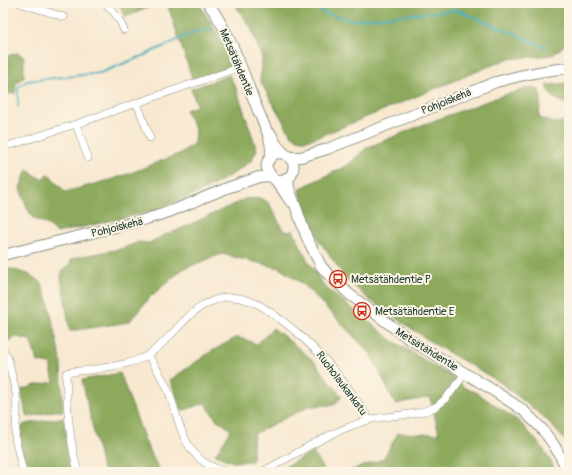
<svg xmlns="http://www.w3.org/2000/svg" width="572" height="475" font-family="Pangolin,sans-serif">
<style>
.forest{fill:#8ca95c;stroke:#567348}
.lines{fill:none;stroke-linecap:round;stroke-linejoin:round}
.stream{stroke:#3dadb9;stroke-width:2}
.street-casing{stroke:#8c9282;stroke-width:8}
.secondary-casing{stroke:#8c9282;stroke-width:12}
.street{stroke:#fff;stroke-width:7}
.secondary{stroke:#fff;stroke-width:10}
.labels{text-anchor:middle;stroke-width:4;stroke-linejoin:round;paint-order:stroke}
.street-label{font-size:11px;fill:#1f3d34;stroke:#fcf5e5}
.poi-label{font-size:11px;fill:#1f3d34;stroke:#fcf5e5;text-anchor:start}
</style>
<rect width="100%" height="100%" fill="#fcf5e5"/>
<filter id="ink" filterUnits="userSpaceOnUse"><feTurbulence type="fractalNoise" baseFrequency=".025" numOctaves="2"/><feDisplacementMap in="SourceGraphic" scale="8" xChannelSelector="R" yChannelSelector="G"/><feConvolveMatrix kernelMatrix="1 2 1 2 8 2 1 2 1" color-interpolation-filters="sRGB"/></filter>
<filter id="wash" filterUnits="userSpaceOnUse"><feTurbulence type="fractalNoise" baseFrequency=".012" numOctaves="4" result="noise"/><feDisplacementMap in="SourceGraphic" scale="16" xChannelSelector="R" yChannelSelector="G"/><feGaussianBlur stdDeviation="0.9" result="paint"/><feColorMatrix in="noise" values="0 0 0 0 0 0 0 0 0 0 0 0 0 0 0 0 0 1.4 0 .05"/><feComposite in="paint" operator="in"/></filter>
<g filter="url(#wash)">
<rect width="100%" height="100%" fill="#f8e8d0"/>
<path class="forest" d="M118 3H159L126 17Z
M167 3H199L225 47 233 66 193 81Z
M234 3H569V41L553 55 507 59 323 135C310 139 302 144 291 135L260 81 262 58 251 28Z
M18 53 24 57V77L16 83 15 93 8 94 3 86V57Z
M229 75 236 88 257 150 251 161 233 174 203 191 158 210 57 233C51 226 44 222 34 219L27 208 20 188 27 169 41 179 49 174 65 192 106 181 128 174 181 153 194 143 195 129 185 110 197 106 191 89Z
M569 83V445L547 420 500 382 434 344 367 298 344 276 320 242 310 222 299 189 348 165 366 148 422 125 501 96 533 87 539 90 541 97 539 117C550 123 557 125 568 119 568 116 568 111 568 108 565 98 549 103 547 85Z
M260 198 269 203 283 230 289 232 293 230 308 261 325 287 393 341 457 380 465 388 477 393 520 422 542 447 557 472H346L383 459 398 433 439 434 430 397 395 404 370 353 303 284 279 268 222 254 183 269 151 296 129 322 70 331 61 277 63 269 69 266 72 259 78 257 120 249 139 242 149 243 164 235 176 231 245 199Z
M3 269H11L28 274 41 282 48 300 61 362 63 411H54L29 417 26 415 21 390 36 385 54 382 50 364 38 362 30 340 17 337 3 343Z
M273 328 313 360 342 397 334 405 309 406 254 434 252 461 233 462 215 455 231 430 216 419 205 403 182 411 170 380 212 351 237 337 257 344Z
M120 373 149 451 161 472H104L101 464 82 380Z
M60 418 64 419 69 454 74 472H28C23 457 18 442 22 426L25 424Z
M313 452 325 472H275Z"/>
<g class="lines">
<path class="stream" d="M309 3 322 12 351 20 457 10 546 47
M18 107V87L27 81 100 73 145 55 197 31 213 29"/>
</g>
</g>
<g filter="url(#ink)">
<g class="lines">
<g class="street-casing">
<path id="street" d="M20 3 64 17
M105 3C114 11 120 20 124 30
M3 4 4 3
M137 103 150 138
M76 124 88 158
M11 145 76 124 241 67
M3 350 8 359 16 393 17 412 15 438 23 472
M148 355C155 366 163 378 168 390 182 427 183 464 230 472
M78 472C69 439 67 407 66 373 73 371 81 371 90 370 107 367 134 364 148 355 170 341 186 312 210 302 215 300 222 297 227 297 250 296 267 309 284 322 320 350 346 381 369 420
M262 472C297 454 330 431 369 420 390 414 415 417 435 407 447 400 457 384 465 373"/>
</g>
<g class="secondary-casing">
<path id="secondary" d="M208 3C230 33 242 69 255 103 261 120 275 141 270 159
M271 134C274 140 277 147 282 151 292 160 297 162 291 176L282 180
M287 155C282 153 276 152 272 156 259 168 273 176 279 185 283 190 286 195 290 201
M290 157H301L327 149 496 82C521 75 544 70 569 68
M288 178 289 188 307 238 321 266 327 273 349 294 409 339 491 389 523 410 542 429 554 445 569 472
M3 255 143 220 169 212 227 188 259 177 270 176"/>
</g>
<use href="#street" class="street"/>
<use href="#secondary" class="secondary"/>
</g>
</g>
<defs>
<g id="bus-ring" transform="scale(0.9)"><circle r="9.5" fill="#fcf5e5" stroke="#c8321e" stroke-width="1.5"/><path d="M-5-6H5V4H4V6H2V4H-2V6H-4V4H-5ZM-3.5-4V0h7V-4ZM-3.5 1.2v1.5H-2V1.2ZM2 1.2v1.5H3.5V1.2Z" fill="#c8321e"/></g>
</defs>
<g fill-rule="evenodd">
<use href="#bus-ring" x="338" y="279"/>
<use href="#bus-ring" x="362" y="311"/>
</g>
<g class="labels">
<g class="street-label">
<text transform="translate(237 62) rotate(67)" y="4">Metsätähdentie</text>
<text transform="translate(446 101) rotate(-22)" y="4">Pohjoiskehä</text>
<text transform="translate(117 227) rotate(-14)" y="4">Pohjoiskehä</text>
<text transform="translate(427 349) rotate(32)" y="4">Metsätähdentie</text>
<text transform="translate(342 383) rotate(53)" y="4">Ruoholaukankatu</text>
</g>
<g class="poi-label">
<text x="351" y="283">Metsätähdentie P</text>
<text x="375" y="315">Metsätähdentie E</text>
</g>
</g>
<rect width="572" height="475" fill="none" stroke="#fcf5e5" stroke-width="16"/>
</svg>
